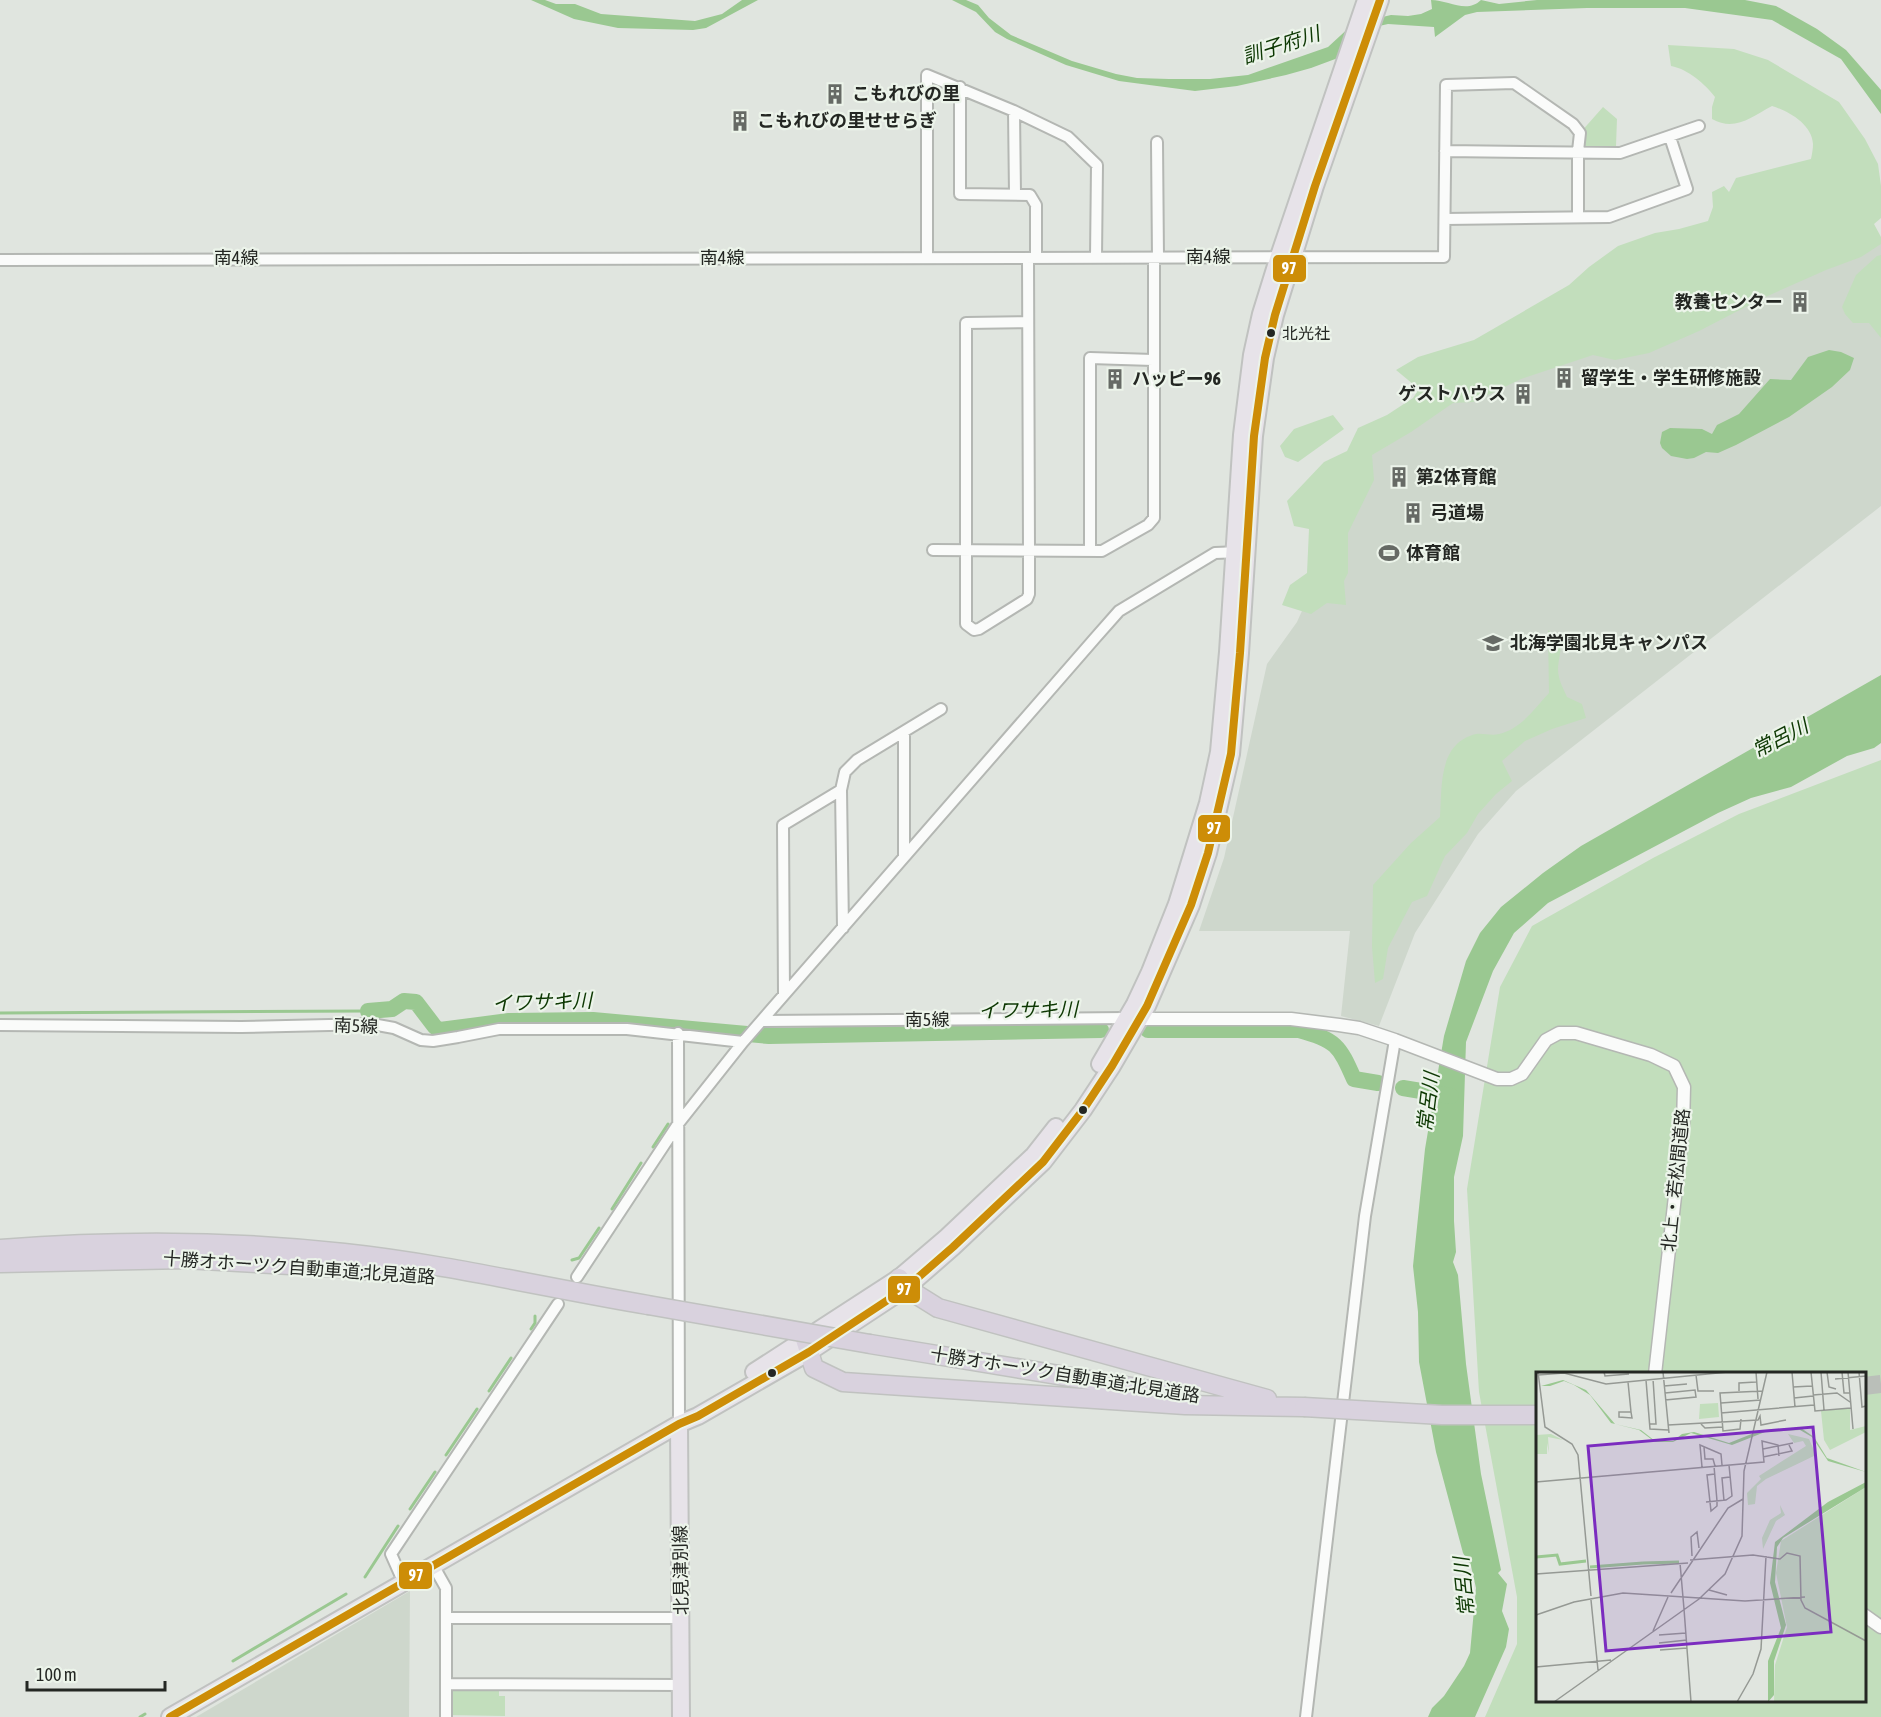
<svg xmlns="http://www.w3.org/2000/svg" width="1881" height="1717" font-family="'Asap Condensed','Noto Sans JP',sans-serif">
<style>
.built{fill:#ced7cc}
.green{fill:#c2debc;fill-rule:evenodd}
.water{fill:#9ac891}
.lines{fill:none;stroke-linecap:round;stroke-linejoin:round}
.stream{stroke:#9ac891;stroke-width:3}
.river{stroke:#9ac891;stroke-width:16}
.motorway-tunnel{stroke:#babfb9;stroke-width:18;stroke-dasharray:18 9;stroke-linecap:butt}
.minor-casing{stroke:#b4b7b3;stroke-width:14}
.tertiary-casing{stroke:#b4b7b3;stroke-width:15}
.primary-casing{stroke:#c0c2c0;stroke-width:20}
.motorway-casing{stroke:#c0c2c0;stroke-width:21}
.minor{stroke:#fafbfa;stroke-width:10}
.tertiary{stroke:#fafbfa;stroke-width:12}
.primary{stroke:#e7e3e9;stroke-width:16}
.motorway{stroke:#d9d2de;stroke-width:18}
.motorway-bridge-casing{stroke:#c0c2c0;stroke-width:21;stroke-linecap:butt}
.motorway-bridge{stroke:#d9d2de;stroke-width:18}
.bus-1-casing{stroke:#ecf4ea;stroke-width:12}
.bus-1{stroke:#cd8d07;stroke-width:8}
.bus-dot{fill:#242723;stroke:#ecf4ea;stroke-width:2}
.labels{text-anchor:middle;stroke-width:4.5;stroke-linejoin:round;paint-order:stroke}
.bus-label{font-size:16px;fill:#242723;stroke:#ecf4ea;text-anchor:start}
.poi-label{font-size:18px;font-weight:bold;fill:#242723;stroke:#ecf4ea;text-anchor:start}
.street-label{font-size:18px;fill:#242723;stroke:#ecf4ea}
.water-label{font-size:20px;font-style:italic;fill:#0d3803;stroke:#ecf4ea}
.inset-river{fill:none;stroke:#9ac891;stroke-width:3}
.inset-road{fill:none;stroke:#959994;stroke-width:1.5}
.view{fill:#7b2cbf;fill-opacity:0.15;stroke:#7b2cbf;stroke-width:3}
.inset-edge{fill:none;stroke:#242723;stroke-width:3}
.line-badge{stroke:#ecf4ea;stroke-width:2}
.badge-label{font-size:16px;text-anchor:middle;font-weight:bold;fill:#fff}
</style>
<rect width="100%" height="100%" fill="#e0e5df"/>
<path class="built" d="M1881 240V506L1516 791 1478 834 1415 933 1379 1026 1341 1016 1350 931H1199L1224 858 1267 664 1297 622 1353 497 1366 450 1452 399Z
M410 1591 409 1717H196Z"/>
<path class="green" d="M1668 45 1734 49 1768 60 1839 102 1865 139 1878 164 1881 186V218L1874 224 1881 237V244L1861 257 1826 270 1763 298 1699 331 1649 353 1615 360 1593 355 1521 379 1473 402 1453 403 1411 432 1372 455 1374 480 1348 533V573L1344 581 1346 605 1327 603 1311 614 1282 605 1290 585 1307 573 1309 529 1294 526 1287 501 1324 462 1347 451 1358 428 1387 415 1413 398 1419 389 1396 370 1418 357 1474 340 1569 285 1589 267 1618 246 1655 233 1679 229 1708 221 1713 207 1712 192 1724 186 1729 192 1736 178 1811 159C1812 154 1813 149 1813 144 1812 124 1788 111 1772 106 1751 117 1735 132 1712 119V107L1715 97C1705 84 1688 69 1671 66Z
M1603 107 1617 119 1616 146 1620 153 1578 151 1580 133Z
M1881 255V338L1869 323H1853L1845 314 1842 307 1856 275 1877 256Z
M1333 415 1344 429 1298 462 1285 457 1280 446 1294 429Z
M1548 630C1567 643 1559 650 1558 669 1558 679 1563 688 1567 697L1582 704 1586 718 1552 729 1525 741 1502 761 1512 781 1496 794 1478 814 1467 833 1445 856 1427 896 1412 902 1388 948 1383 979 1375 983 1372 947 1373 885 1411 843 1440 817C1442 787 1438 743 1476 734 1483 733 1492 736 1499 734 1521 729 1535 708 1549 693Z
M1881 760V1717H1485L1517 1644V1597L1479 1392 1467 1189 1500 987 1532 926 1653 858 1739 814ZM1538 1374H1864V1700H1538Z
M446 1684H499V1696H505V1716L446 1715Z"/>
<path class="water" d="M531 0H545L556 4H575L601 14 695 21 722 14 742 0H758L706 28 693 30 618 28 574 19Z
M952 0H966L978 5 989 18 1011 35 1072 61 1116 74 1137 78 1169 79H1210L1248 75 1328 47 1353 24 1391 15 1408 16 1421 14 1432 9 1431 0C1448 0 1467 14 1481 0L1499 4 1537 0H1745L1776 6 1817 29 1846 50 1881 90V114L1841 59 1772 20 1685 8H1587L1477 12 1465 15 1435 37 1434 27 1388 24 1379 26 1346 55 1311 68 1286 75 1237 86 1195 91 1119 81 1066 65 1007 39 995 32 976 12Z
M1829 350 1841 352 1854 358 1850 370 1832 387 1789 417 1736 445 1718 453 1706 452 1694 458 1687 459 1671 456 1662 448 1660 443 1662 432 1670 428 1702 429 1712 434 1717 425 1739 414 1770 379 1791 380 1808 357Z
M1881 675V743L1874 748 1847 756 1791 787 1751 798 1718 813 1548 903 1514 933 1493 971 1466 1042 1463 1136 1454 1177V1221L1456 1252 1453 1262 1458 1275 1466 1364 1481 1474 1501 1570 1498 1573 1507 1584 1502 1611 1509 1629 1506 1647 1475 1717H1428L1432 1708 1444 1696 1464 1666 1470 1653 1476 1588 1471 1566 1463 1553 1436 1452 1419 1362 1418 1312 1413 1266 1425 1149 1444 1036 1466 961 1480 933 1501 907 1543 873 1581 846Z"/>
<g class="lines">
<path class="stream" d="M0 1013 368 1011
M653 1147 668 1124
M612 1209 641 1163
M572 1260 579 1258 599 1228
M531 1329 535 1323V1316
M489 1391 511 1358
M446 1455 477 1409
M410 1509 435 1472
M365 1577 398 1526
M233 1661 346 1594
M140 1717 145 1714"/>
<path class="river" d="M368 1011 392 1009 404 1001 416 1002 435 1027 440 1030 509 1021 593 1020 769 1036 1101 1030
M1148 1030H1299C1336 1040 1339 1045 1354 1079L1378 1083
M1403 1088 1451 1096"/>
<path class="motorway-tunnel" d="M1864 1386 1881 1384"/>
<g class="minor-casing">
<path id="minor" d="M960 87V194L1030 195 1036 205V258
M1014 111 1015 194
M1157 142 1158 258
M1445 151 1620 153 1699 126
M1445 219 1609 217 1687 189 1670 137
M927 257V75L1014 111 1068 137 1097 165 1096 258
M1028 258 1029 551V594L1027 599 979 629 974 630 966 624V323L1028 322
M0 260 1444 257 1446 85 1514 83 1573 124 1580 133 1578 151V217
M933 550 1102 551 1148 525 1154 518V258
M1090 551V358L1153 360
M904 733V856
M841 790 845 772 857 760 941 709
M784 995 783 825 841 790 843 928
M763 1021 1127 1018
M0 1025 241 1027 372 1024 394 1028 421 1040 433 1041 458 1037 499 1029H627L743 1042
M678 1033 679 1424
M577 1277 678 1124 743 1042 1096 637 1119 611 1215 553 1240 552
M433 1565 446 1588V1717
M403 1581 391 1554 558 1304
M446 1618H682
M446 1684 681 1685
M1306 1717 1365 1216 1395 1040"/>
</g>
<g class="tertiary-casing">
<path id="tertiary" d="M1134 1019H1291L1339 1025 1359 1028 1395 1040 1497 1079H1511L1522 1074 1546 1040 1559 1033H1576L1651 1055 1674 1066 1684 1087 1683 1125 1655 1374
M1864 1615 1881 1627"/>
</g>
<g class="primary-casing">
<path id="primary" d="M1100 1064 1135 1004 1150 972 1177 904 1208 803 1219 752 1228 652 1242 435 1252 355 1261 314 1279 256 1366 0
M754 1372 899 1278 947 1237 1034 1155 1056 1127
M679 1424 681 1717
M170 1717 679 1424 698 1416 809 1352 906 1288 953 1247 1043 1162 1083 1110 1112 1066 1147 1006 1191 905 1208 853 1231 754 1240 653 1254 436 1265 358 1275 315 1315 186 1380 0"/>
</g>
<g class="motorway-casing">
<path id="motorway" d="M0 1249C115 1240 230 1240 344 1253 446 1264 547 1288 648 1305
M0 1263 185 1259 344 1268 410 1274
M899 1278 906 1288 938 1308 1267 1399
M805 1339 814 1368 843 1382 1185 1405 1304 1407
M870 1344 1168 1393"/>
</g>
<use href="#minor" class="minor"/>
<use href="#tertiary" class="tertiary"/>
<use href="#primary" class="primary"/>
<use href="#motorway" class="motorway"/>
<g class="motorway-bridge-casing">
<path id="motorway-bridge" d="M648 1305 870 1344
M1304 1407 1442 1415H1538"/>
</g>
<use href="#motorway-bridge" class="motorway-bridge"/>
<g class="bus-1-casing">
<path id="bus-1" d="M170 1717 679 1424 698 1416 809 1352 906 1288 953 1247 1043 1162 1083 1110 1112 1066 1147 1006 1191 905 1208 853 1231 754 1240 653 1254 436 1265 358 1275 315 1315 186 1380 0"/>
</g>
<use href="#bus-1" class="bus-1"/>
</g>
<defs>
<g id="building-bare" transform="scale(1.62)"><path d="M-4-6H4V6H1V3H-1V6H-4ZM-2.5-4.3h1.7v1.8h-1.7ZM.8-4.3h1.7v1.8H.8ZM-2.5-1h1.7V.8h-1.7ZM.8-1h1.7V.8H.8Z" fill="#666a65" stroke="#ecf4ea" stroke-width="2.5" paint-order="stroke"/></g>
<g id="stadium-bare" transform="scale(1.62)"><path d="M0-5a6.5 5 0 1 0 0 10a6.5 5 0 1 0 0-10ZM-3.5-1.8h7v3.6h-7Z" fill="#666a65" stroke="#ecf4ea" stroke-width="2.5" paint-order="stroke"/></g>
<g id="university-bare" transform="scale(1.62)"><path d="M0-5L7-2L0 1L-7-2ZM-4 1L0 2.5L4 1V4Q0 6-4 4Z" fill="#666a65" stroke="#ecf4ea" stroke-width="2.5" paint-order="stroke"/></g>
</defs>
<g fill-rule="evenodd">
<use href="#building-bare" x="835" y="94"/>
<use href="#building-bare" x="740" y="121"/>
<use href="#building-bare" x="1800" y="302"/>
<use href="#building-bare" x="1564" y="378"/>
<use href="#building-bare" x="1115" y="379"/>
<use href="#building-bare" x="1523" y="394"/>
<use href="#building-bare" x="1399" y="477"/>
<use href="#building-bare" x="1413" y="513"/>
<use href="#stadium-bare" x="1389" y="553"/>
<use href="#university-bare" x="1493" y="643"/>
</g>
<g class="bus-dot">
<circle cx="1271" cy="333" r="5"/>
<circle cx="1083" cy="1110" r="5"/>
<circle cx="772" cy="1373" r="5"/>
</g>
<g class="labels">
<g class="bus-label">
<text x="1282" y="339">北光社</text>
</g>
<g class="poi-label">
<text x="852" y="100">こもれびの里</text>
<text x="757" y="127">こもれびの里せせらぎ</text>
<text x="1783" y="308" text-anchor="end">教養センター</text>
<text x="1581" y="384">留学生・学生研修施設</text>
<text x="1132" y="385">ハッピー96</text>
<text x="1506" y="400" text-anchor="end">ゲストハウス</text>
<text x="1416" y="483">第2体育館</text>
<text x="1430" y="519">弓道場</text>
<text x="1406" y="559">体育館</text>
<text x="1510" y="649">北海学園北見キャンパス</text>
</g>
<g class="street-label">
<text x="1208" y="263">南4線</text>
<text x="236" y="264">南4線</text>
<text x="722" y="264">南4線</text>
<text x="927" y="1026">南5線</text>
<text transform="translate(356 1026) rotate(2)" y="6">南5線</text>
<text transform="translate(1676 1180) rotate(-84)" y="6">北上・若松間道路</text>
<text transform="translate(299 1268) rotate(4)" y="6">十勝オホーツク自動車道;北見道路</text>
<text transform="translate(1065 1375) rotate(9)" y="6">十勝オホーツク自動車道;北見道路</text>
<text transform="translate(681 1570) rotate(-91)" y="6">北見津別線</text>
</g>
<g class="water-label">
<text transform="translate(1281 45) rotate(-18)" y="7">訓子府川</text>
<text transform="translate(1780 738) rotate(-27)" y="7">常呂川</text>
<text transform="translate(542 1002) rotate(-2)" y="7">イワサキ川</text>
<text transform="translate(1028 1010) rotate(-1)" y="7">イワサキ川</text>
<text transform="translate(1428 1102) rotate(-83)" y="7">常呂川</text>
<text transform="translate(1464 1587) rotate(-96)" y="7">常呂川</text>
</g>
</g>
<g transform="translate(1536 1372)">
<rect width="330" height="330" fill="#e0e5df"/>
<path d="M182 31 183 45 163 47 164 32ZM314 36V58L330 54V60L294 78 288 68 285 39ZM15 62 27 68 12 65 13 81 11 71V82H0V63ZM252 62 273 67 280 83 230 107 221 114 219 132 212 133 211 121 225 107 223 104 270 74 267 69 258 71ZM330 115V330H238L239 293 251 255 240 201 245 169ZM244 133 249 143 240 149 227 177 226 166 234 148 245 141Z" fill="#c2debc"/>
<path d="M27 8 50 18 79 52 105 58 119 69H137L146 62 158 60 193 71 223 59 265 56 278 65 291 86 330 100 292 89 276 65 264 58 229 60 196 73 155 61 137 70H119L103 58 75 51 54 23 38 13 28 9 14 14H5ZM330 110V115L247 166 241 175 239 210 250 253 238 289V323L232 330V289L245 256 234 211 239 170 292 130Z" fill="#9ac891"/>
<path class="inset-river" d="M0 185 21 183 24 192 50 189M107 191 143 190M54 195 107 191"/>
<path class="inset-road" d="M2 0 9 55 36 72 42 83 55 224M68 0 69 4 93 2M127 0 133 61M220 0 222 27M256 0 259 35M275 0 279 39 315 36M285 0 288 38M291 0 293 15 300 17M306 0 308 21H314M312 0 317 57M323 0 326 35 330 34M2 3 28 1 70 12 192 0M160 3 162 19H178M299 7 330 4M110 8 114 57 132 58M92 10 95 40 96 46 83 45V40H95M128 14 151 12M257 15 276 14M203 19V11L220 10M129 21 159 18 160 25 129 28M277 23 301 21 314 30M258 26 277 24M185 31 225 28M185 41 278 33M205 47 204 57 187 59 184 21 227 19M114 52H120L117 7M165 52 169 56 187 55M132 53 222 48 224 44 225 53 250 48M168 75 169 87H177L179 94M227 77 257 71M227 85 256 79 253 73M178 94 181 129V134L175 139 171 103 179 102M166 95 164 73 185 82 186 93M0 110 228 90 226 69 242 73 243 84M188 129 186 106 194 105M170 130 190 128 196 124 193 93M156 184 155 165 161 160 163 176M154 188 217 183 244 187 251 181 264 184 265 228 269 236 330 269M144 191 148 237M0 202 152 191M173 218 191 223M135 221 192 136 207 127M55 228 62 298M148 237 155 330M0 243 38 230 87 221 209 229 269 225M117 259 132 225M123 263 150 261M123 271 151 268M124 278 151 276M0 295 75 288M18 330 163 227 189 202 206 164 208 99 231 0M201 330 217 302 225 277 230 184"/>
<path class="view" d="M277 55 295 260 70 279 52 74Z"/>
<rect width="330" height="330" class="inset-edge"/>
</g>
<g class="line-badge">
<rect x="1272" y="254" width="35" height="29" rx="6" fill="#cd8d07"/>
<rect x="1197" y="814" width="34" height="29" rx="6" fill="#cd8d07"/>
<rect x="887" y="1275" width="34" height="29" rx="6" fill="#cd8d07"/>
<rect x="398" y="1561" width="35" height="29" rx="6" fill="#cd8d07"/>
</g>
<g class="badge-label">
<text x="1289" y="274">97</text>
<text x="1214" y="834">97</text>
<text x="904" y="1295">97</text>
<text x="416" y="1581">97</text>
</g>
<path d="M27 1681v9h138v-9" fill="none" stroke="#242723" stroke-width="3"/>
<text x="36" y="1681" font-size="18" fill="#242723" stroke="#ecf4ea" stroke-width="4.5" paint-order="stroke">100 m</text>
</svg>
